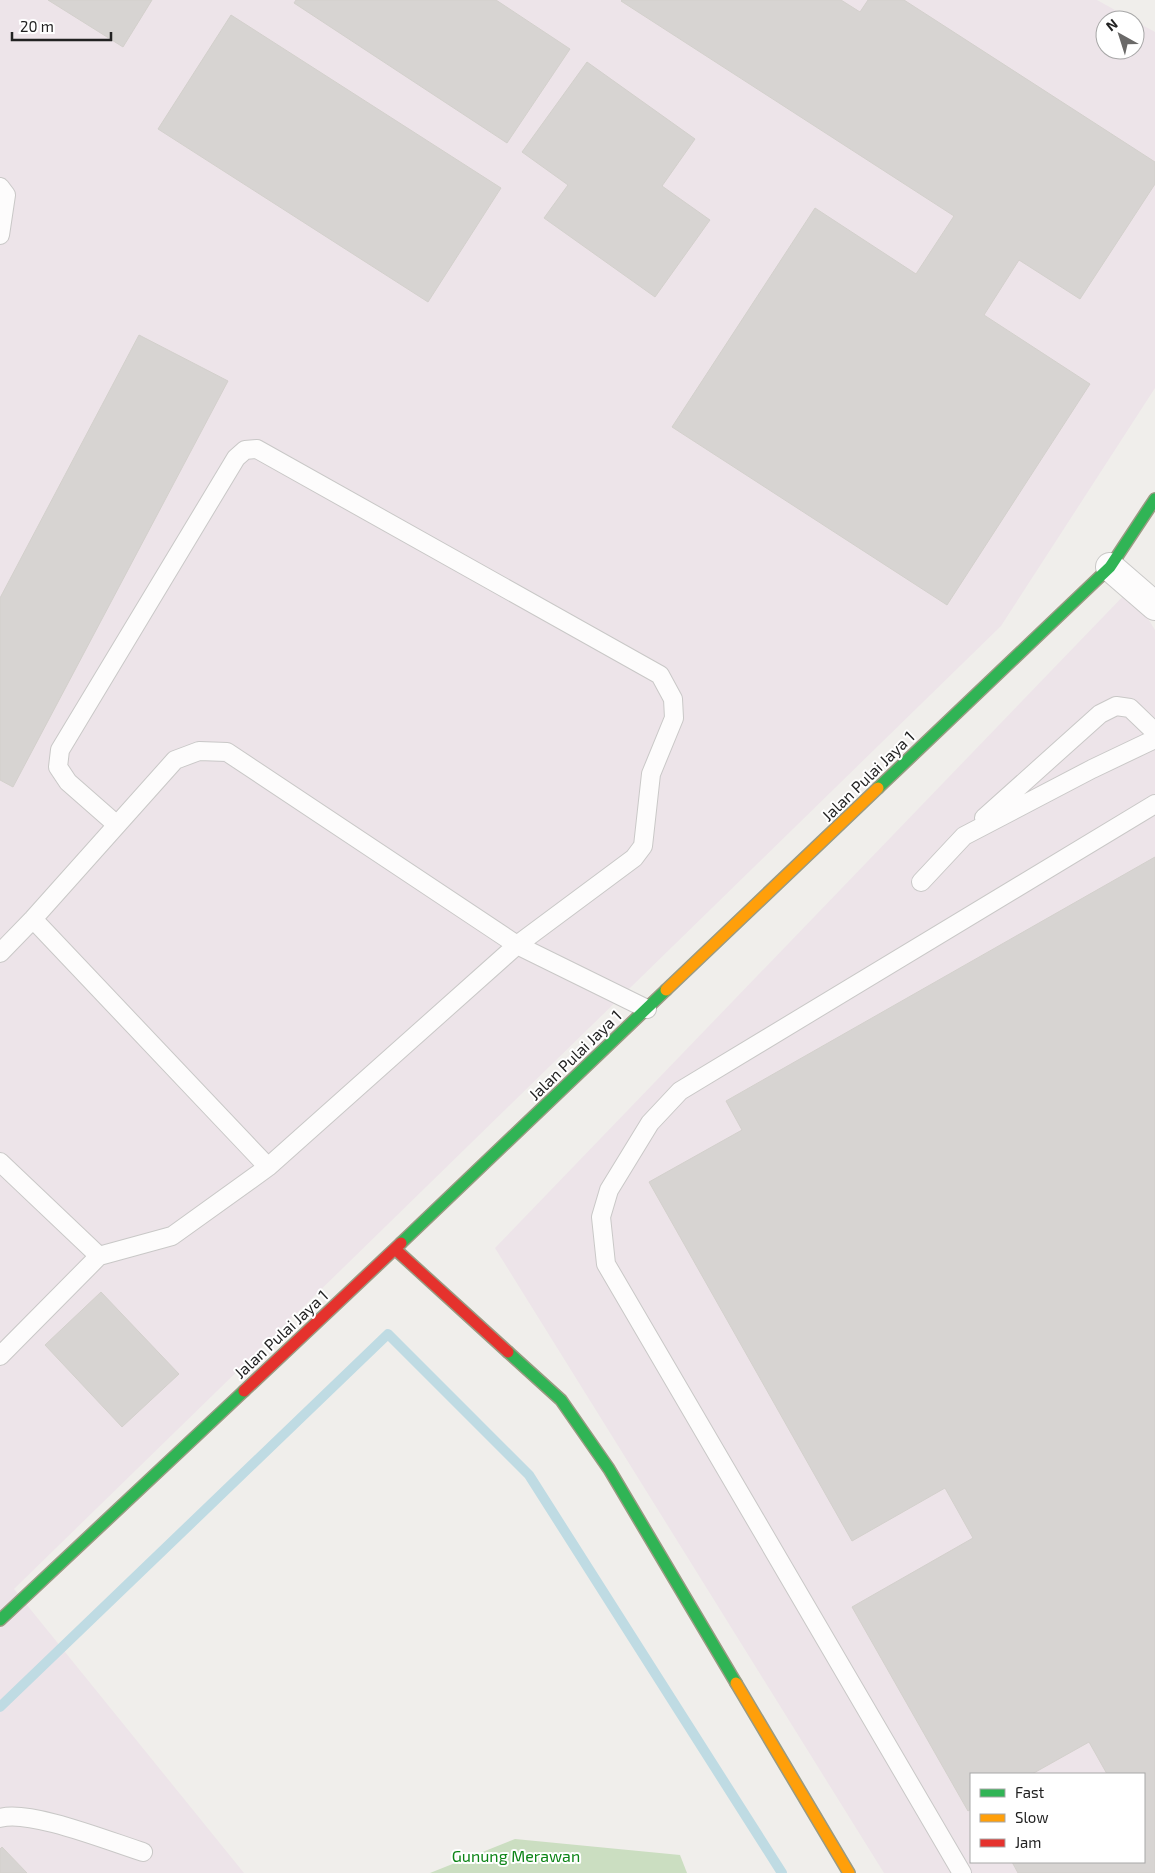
<svg xmlns="http://www.w3.org/2000/svg" width="1155" height="1873" font-family="'Exo 2',sans-serif">
<style>
.industrial{fill:#ede4e9;fill-rule:evenodd}
.forest{fill:#cbdec1}
.lines{fill:none;stroke-linecap:round;stroke-linejoin:round}
.stream{stroke:#bfdbe3;stroke-width:10}
.building{fill:#d7d4d2;stroke:#d3d0cc}
.lane-casing{stroke:#c9c8c7;stroke-width:20}
.street-casing{stroke:#c9c8c7;stroke-width:30}
.fast-casing{stroke:#999a82;stroke-width:14}
.slow-casing{stroke:#999a82;stroke-width:14}
.jam-casing{stroke:#999a82;stroke-width:14}
.lane{stroke:#fdfcfc;stroke-width:18}
.street{stroke:#fdfcfc;stroke-width:28}
.fast{stroke:#30b455;stroke-width:11}
.slow{stroke:#ff9f0a;stroke-width:11}
.jam{stroke:#e5322d;stroke-width:11}
.labels{text-anchor:middle;stroke-width:4;stroke-linejoin:round;paint-order:stroke}
.street-label{font-size:16px;fill:#222;stroke:#fff}
.park-label{font-size:16px;fill:#0c8416;stroke:#fff}
</style>
<rect width="100%" height="100%" fill="#f0eeeb"/>
<path class="industrial" d="M0 0H1097L1133 20H1105V50H1135V21L1155 32V388L1001 626 14 1589 244 1873H0Z
M1130 589 1155 630V1873H884L495 1248ZM971 1774H1144V1862H971Z"/>
<path class="forest" d="M515 1839 680 1855 687 1873H430Z"/>
<g class="lines">
<path class="stream" d="M0 1707 388 1334 529 1475 782 1873"/>
</g>
<path class="building" d="M48 0H152L123 47Z
M296 0H496L570 49 507 143 294 3Z
M622 0H841L860 12 868 0H904L1155 162V184L1080 299 1019 260 984 315 1090 384 947 605 672 427 815 208 916 274 954 216 621 1Z
M231 15 501 188 428 302 158 129Z
M587 62 695 139 662 186 710 220 655 297 544 218 568 185 522 152Z
M139 335 228 381 13 787 0 780V598Z
M1155 857V1873H1018L1012 1862H1144V1774H1107L1089 1742 1032 1774H971V1809L968 1811 852 1607 973 1538 945 1488 852 1541 649 1182 742 1130 726 1101Z
M101 1292 179 1374 122 1427 45 1345Z
M2 1847 27 1873H0V1849Z"/>
<g class="lines">
<g class="lane-casing">
<path id="lane" d="M0 187 6 195 0 235
M984 818 1100 714 1116 706 1130 708 1155 732
M921 882 964 836 1092 769 1155 739
M33 919 268 1167
M0 953 33 919 175 760 199 751 227 752 517 945 647 1009
M0 1162 99 1256 172 1236 268 1167 517 945 634 858 643 846 651 774 674 718 673 699 660 675 257 449 245 450 236 458 60 750 58 767 68 782 117 825
M0 1356 99 1256
M0 1818C29 1809 111 1842 143 1852
M962 1873 606 1264 601 1217 609 1190 650 1123 680 1091 1155 804"/>
</g>
<g class="street-casing">
<path id="street" d="M1110 567 1155 606"/>
</g>
<g class="fast-casing">
<path id="fast" d="M878 788 1110 567 1155 499
M401 1243 666 990
M508 1352 561 1400 609 1469 736 1683
M0 1620 244 1391"/>
</g>
<g class="slow-casing">
<path id="slow" d="M666 990 878 788
M736 1683 849 1873"/>
</g>
<g class="jam-casing">
<path id="jam" d="M395 1249 508 1352
M244 1391 401 1243"/>
</g>
<use href="#lane" class="lane"/>
<use href="#street" class="street"/>
<use href="#fast" class="fast"/>
<use href="#slow" class="slow"/>
<use href="#jam" class="jam"/>
</g>
<g class="labels">
<g class="street-label">
<text transform="translate(868 776) rotate(-44)" y="6">Jalan Pulai Jaya 1</text>
<text transform="translate(575 1055) rotate(-44)" y="6">Jalan Pulai Jaya 1</text>
<text transform="translate(281 1334) rotate(-43)" y="6">Jalan Pulai Jaya 1</text>
</g>
<g class="park-label">
<text x="516" y="1862">Gunung Merawan</text>
</g>
</g>
<rect x="970" y="1773" width="175" height="90" fill="#ffffff" stroke="#a7a7a7"/>
<rect x="980" y="1789" width="25" height="8" fill="#30b455" stroke="#a7a7a7"/>
<text x="1015" y="1798" font-size="15" fill="#222222">Fast</text>
<rect x="980" y="1814" width="25" height="8" fill="#ff9f0a" stroke="#a7a7a7"/>
<text x="1015" y="1823" font-size="15" fill="#222222">Slow</text>
<rect x="980" y="1839" width="25" height="8" fill="#e5322d" stroke="#a7a7a7"/>
<text x="1015" y="1848" font-size="15" fill="#222222">Jam</text>
<g transform="translate(1120 35) rotate(321)"><circle r="24" fill="#ffffff" stroke="#a7a7a7"/>
<path d="M0-4L9 19L0 12L-9 19Z" fill="#6a6968"/>
<text y="-8" font-size="14" font-weight="bold" text-anchor="middle" fill="#222222">N</text>
</g>
<path d="M12 32v8h99v-8" fill="none" stroke="#222222" stroke-width="2.5"/>
<text x="20" y="32" font-size="15" fill="#222222" stroke="#ffffff" stroke-width="4" paint-order="stroke">20 m</text>
</svg>
